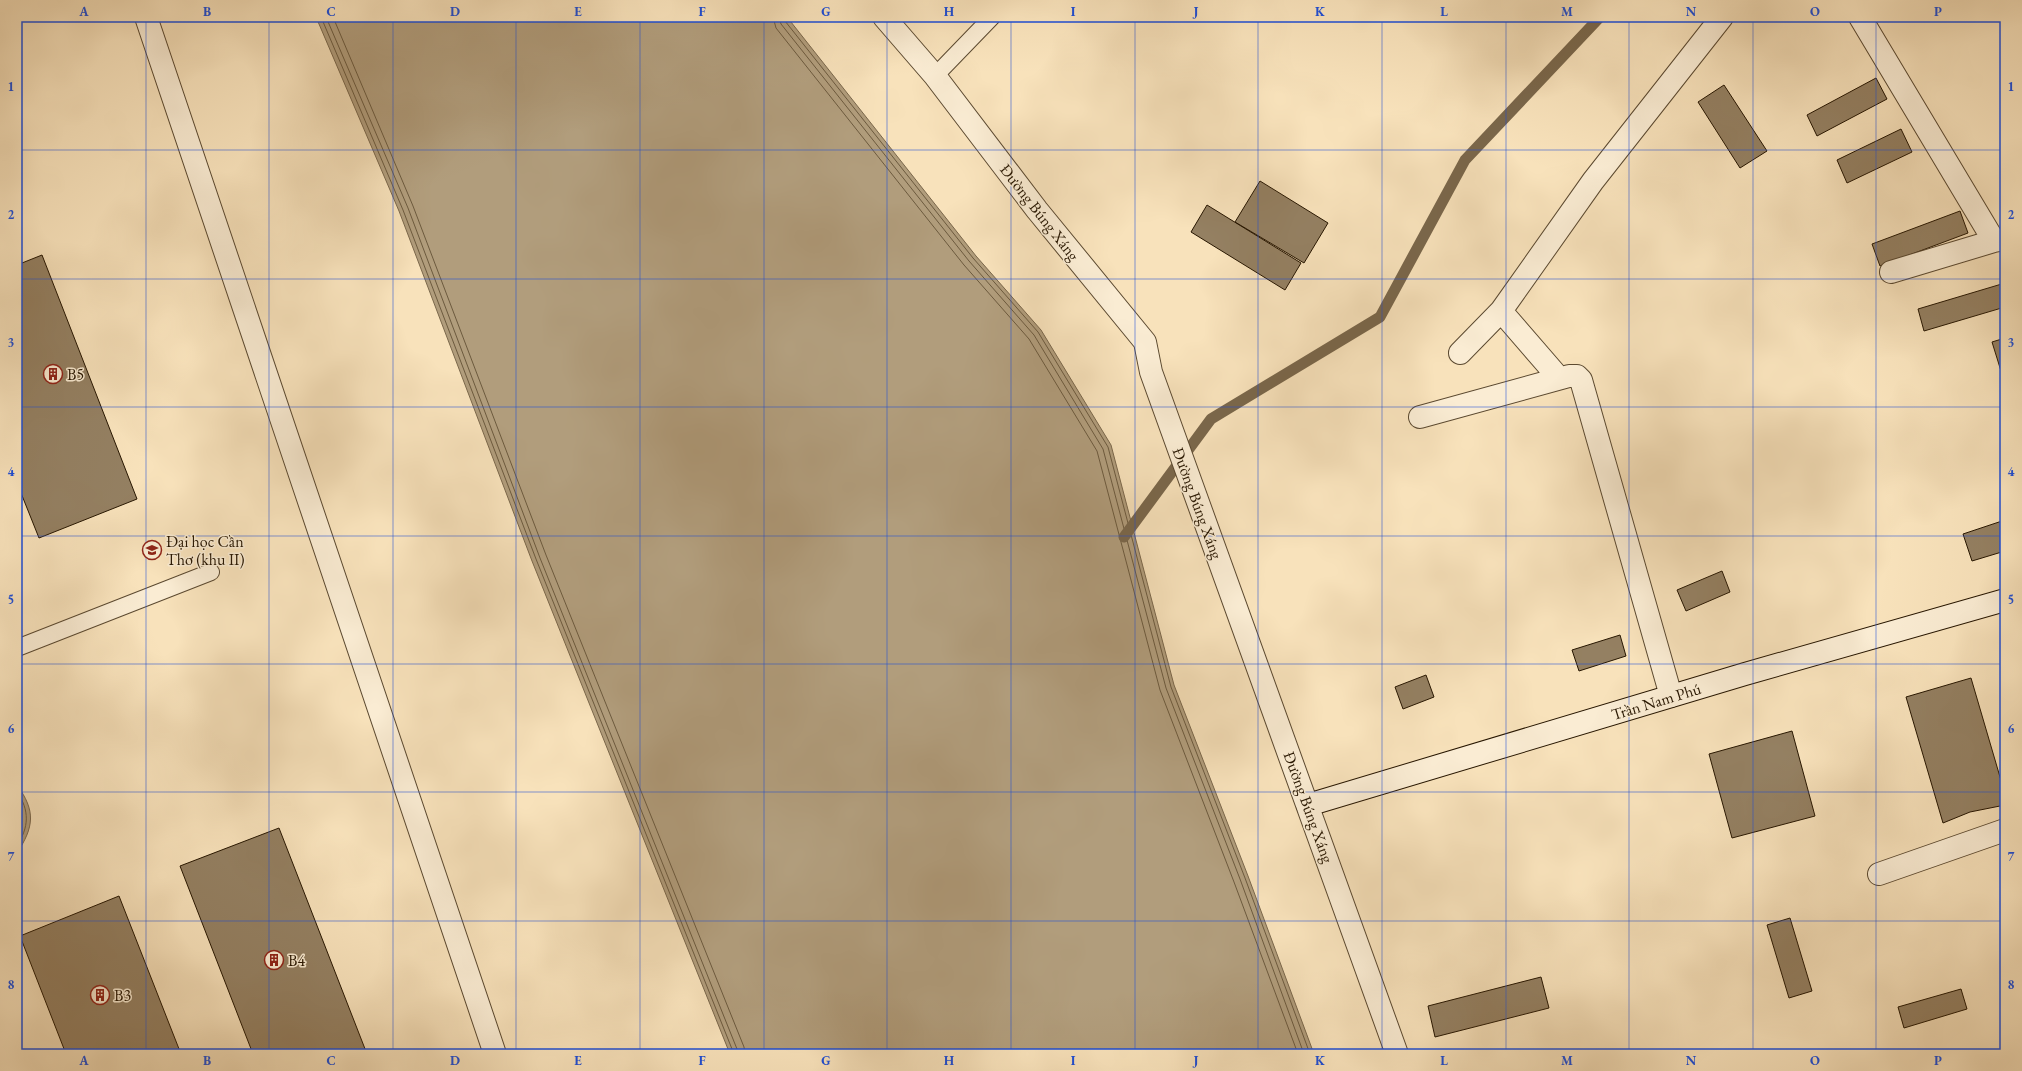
<svg xmlns="http://www.w3.org/2000/svg" width="2022" height="1071" font-family="'EB Garamond',serif">
<style>
.water{fill:#b19d7c;stroke:#7a674b}
.lines{fill:none;stroke-linecap:round;stroke-linejoin:round}
.shore{stroke:#6c5a3e;stroke-width:1}
.stream{stroke:#7a674b;stroke-width:11}
.building{fill:#948062;stroke:#271601}
.lane-casing{stroke:#5b4930;stroke-width:18}
.street-casing{stroke:#5b4930;stroke-width:24}
.secondary-casing{stroke:#271601;stroke-width:24}
.lane{stroke:#faecd3;stroke-width:16}
.street{stroke:#faecd3;stroke-width:22}
.secondary{stroke:#faecd3;stroke-width:22}
.grid{fill:none;stroke:#1d4ed8;stroke-width:1;stroke-opacity:0.55}
.labels{text-anchor:middle;stroke-width:3;stroke-linejoin:round;paint-order:stroke}
.street-label{font-size:16px;fill:#271601;stroke:#faecd3}
.poi-label{font-size:16px;fill:#271601;stroke:#faecd3;text-anchor:start}
.neatline{fill:none;stroke:#1d4ed8;stroke-width:1.5}
.grid-label{font-size:13px;text-anchor:middle;font-weight:bold;fill:#1d4ed8}
</style>
<rect width="100%" height="100%" fill="#f8e2bb"/>
<filter id="stains"><feTurbulence type="fractalNoise" baseFrequency=".005" numOctaves="4"/><feColorMatrix values="0 0 0 0 .2 0 0 0 0 .09 0 0 0 0 .02 0 0 0 .5 -.17"/></filter>
<radialGradient id="worn" r=".72"><stop offset=".6" stop-color="#630" stop-opacity="0"/><stop offset="1" stop-color="#630" stop-opacity=".3"/></radialGradient>
<path class="water" d="M316 17H787L976 256 1041 330 1111 445 1174 685 1248 876 1314 1054H730L532 561 399 211Z
M17 785C36 811 34 827 17 853Z"/>
<g class="lines">
<path class="shore" d="M321 17 403 210 536 559 734 1054
M326 17 408 208 540 558 739 1054
M333 17 413 206 546 555 744 1047 745 1054
M773 17 776 28 964 265 1029 339 1097 451 1160 690 1234 882 1298 1054
M779 17 781 24 969 261 1034 335 1103 449 1166 688 1240 879 1304 1054
M784 17 785 21 973 258 1038 332 1108 447 1171 687 1245 878 1310 1054
M17 792C30 810 29 828 17 845"/>
<path class="stream" d="M1124 537 1211 419 1380 317 1465 160 1600 17"/>
</g>
<path class="building" d="M1876 78 1887 99 1817 136 1807 115Z
M1724 85 1767 151 1740 168 1698 102Z
M1901 129 1912 152 1847 183 1837 160Z
M1260 181 1328 223 1304 263 1235 222Z
M1207 205 1301 263 1285 290 1191 232Z
M1960 211 1968 233 1880 266 1872 244Z
M42 255 137 499 39 538 17 483V265Z
M2005 283V307L1924 331 1918 309Z
M2005 338V384L1992 342Z
M2005 520V551L1972 561 1963 534Z
M1722 571 1730 592 1686 611 1677 590Z
M1620 635 1626 656 1579 671 1572 650Z
M1426 675 1434 697 1403 709 1395 687Z
M1971 678 2005 794V805L1970 812 1943 823 1906 697Z
M1792 731 1815 816 1732 838 1709 754Z
M279 828 367 1054H253L180 866Z
M119 896 181 1054H66L20 936Z
M1790 918 1812 991 1789 998 1767 925Z
M1541 977 1549 1008 1435 1037 1428 1006Z
M1961 989 1967 1009 1904 1028 1898 1007Z
M1807 1050 1809 1054H1796Z"/>
<g class="lines">
<g class="lane-casing">
<path id="lane" d="M935 76 992 17
M17 648 211 572"/>
</g>
<g class="street-casing">
<path id="street" d="M146 17 495 1054
M884 17 935 76 1037 210 1145 342 1151 372 1397 1054
M1860 17 1994 241 2005 239
M1891 272 1994 241
M1501 311 1559 378
M1460 353 1501 311 1593 181 1722 17
M1420 417 1569 376H1577L1581 380 1671 696
M1879 874 2005 830"/>
</g>
<g class="secondary-casing">
<path id="secondary" d="M1308 805 1745 674 2005 600"/>
</g>
<use href="#lane" class="lane"/>
<use href="#street" class="street"/>
<use href="#secondary" class="secondary"/>
</g>
<path class="grid" d="M146 17V1054M269 17V1054M393 17V1054M516 17V1054M640 17V1054M764 17V1054M887 17V1054M1011 17V1054M1135 17V1054M1258 17V1054M1382 17V1054M1506 17V1054M1629 17V1054M1753 17V1054M1876 17V1054M17 150H2005M17 279H2005M17 407H2005M17 536H2005M17 664H2005M17 792H2005M17 921H2005"/>
<defs>
<g id="building-ring" transform="scale(1)"><circle r="9.5" fill="#faecd3" stroke="#8f2418" stroke-width="1.5"/><path d="M-4-6H4V6H1V3H-1V6H-4ZM-2.5-4.3h1.7v1.8h-1.7ZM.8-4.3h1.7v1.8H.8ZM-2.5-1h1.7V.8h-1.7ZM.8-1h1.7V.8H.8Z" fill="#8f2418"/></g>
<g id="university-ring" transform="scale(1)"><circle r="9.5" fill="#faecd3" stroke="#8f2418" stroke-width="1.5"/><path d="M0-5L7-2L0 1L-7-2ZM-4 1L0 2.5L4 1V4Q0 6-4 4Z" fill="#8f2418"/></g>
</defs>
<g fill-rule="evenodd">
<use href="#building-ring" x="53" y="374"/>
<use href="#university-ring" x="152" y="550"/>
<use href="#building-ring" x="274" y="960"/>
<use href="#building-ring" x="100" y="995"/>
</g>
<g class="labels">
<g class="street-label">
<text transform="translate(1040 212) rotate(52)" y="6">Đường Búng Xáng</text>
<text transform="translate(1198 503) rotate(70)" y="6">Đường Búng Xáng</text>
<text transform="translate(1656 701) rotate(-17)" y="6">Trần Nam Phú</text>
<text transform="translate(1309 807) rotate(70)" y="6">Đường Búng Xáng</text>
</g>
<g class="poi-label">
<text x="67" y="380">B5</text>
<text x="166" y="547">Đại học Cần<tspan x="166" dy="18">Thơ (khu II)</tspan></text>
<text x="288" y="966">B4</text>
<text x="114" y="1001">B3</text>
</g>
</g>
<rect width="2022" height="1071" fill="none" stroke="#f8e2bb" stroke-width="44"/>
<rect x="22" y="22" width="1978" height="1027" class="neatline"/>
<g class="grid-label">
<text x="84" y="16">A</text>
<text x="207" y="16">B</text>
<text x="331" y="16">C</text>
<text x="455" y="16">D</text>
<text x="578" y="16">E</text>
<text x="702" y="16">F</text>
<text x="826" y="16">G</text>
<text x="949" y="16">H</text>
<text x="1073" y="16">I</text>
<text x="1196" y="16">J</text>
<text x="1320" y="16">K</text>
<text x="1444" y="16">L</text>
<text x="1567" y="16">M</text>
<text x="1691" y="16">N</text>
<text x="1815" y="16">O</text>
<text x="1938" y="16">P</text>
<text x="11" y="91">1</text>
<text x="2011" y="91">1</text>
<text x="11" y="219">2</text>
<text x="2011" y="219">2</text>
<text x="11" y="347">3</text>
<text x="2011" y="347">3</text>
<text x="11" y="476">4</text>
<text x="2011" y="476">4</text>
<text x="11" y="604">5</text>
<text x="2011" y="604">5</text>
<text x="11" y="733">6</text>
<text x="2011" y="733">6</text>
<text x="11" y="861">7</text>
<text x="2011" y="861">7</text>
<text x="11" y="989">8</text>
<text x="2011" y="989">8</text>
<text x="84" y="1065">A</text>
<text x="207" y="1065">B</text>
<text x="331" y="1065">C</text>
<text x="455" y="1065">D</text>
<text x="578" y="1065">E</text>
<text x="702" y="1065">F</text>
<text x="826" y="1065">G</text>
<text x="949" y="1065">H</text>
<text x="1073" y="1065">I</text>
<text x="1196" y="1065">J</text>
<text x="1320" y="1065">K</text>
<text x="1444" y="1065">L</text>
<text x="1567" y="1065">M</text>
<text x="1691" y="1065">N</text>
<text x="1815" y="1065">O</text>
<text x="1938" y="1065">P</text>
</g>
<rect width="100%" height="100%" filter="url(#stains)"/>
<rect width="100%" height="100%" fill="url(#worn)"/>
</svg>
